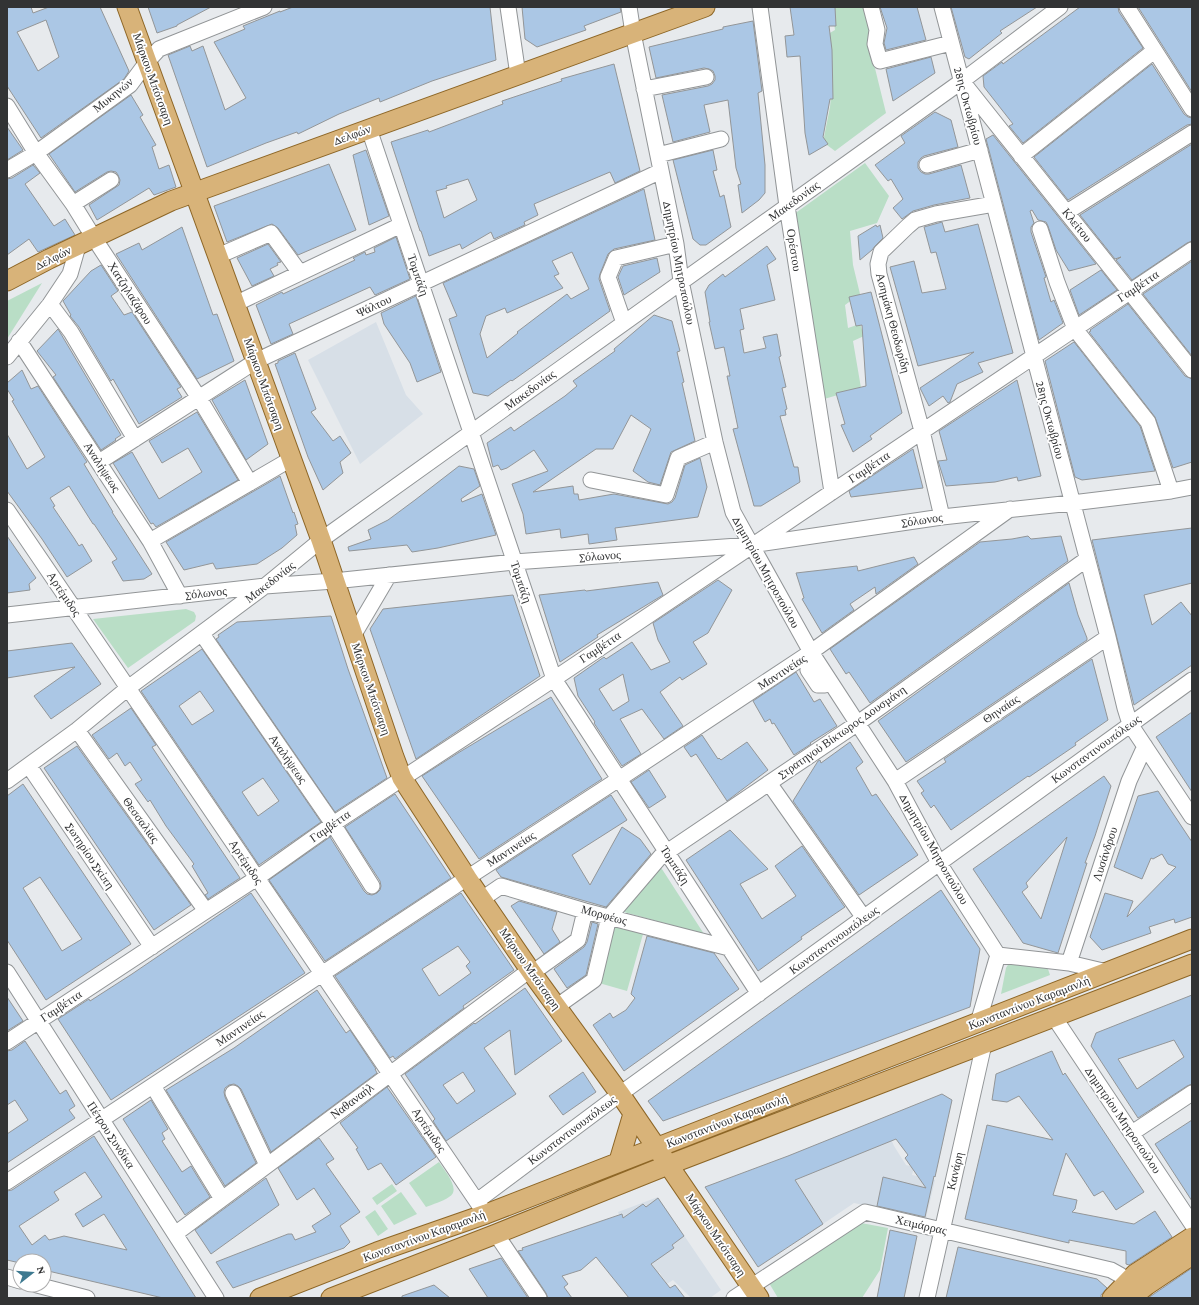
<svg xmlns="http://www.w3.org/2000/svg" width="1199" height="1305" font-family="'Crimson Pro',serif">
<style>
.built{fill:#d7dfe7}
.green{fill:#b9dec6}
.building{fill:#abc7e5;stroke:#939698;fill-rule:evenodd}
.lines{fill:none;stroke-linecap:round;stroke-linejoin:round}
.minor-casing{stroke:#929597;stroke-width:17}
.major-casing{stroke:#8d6626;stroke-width:21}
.minor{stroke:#fff;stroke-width:15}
.major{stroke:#d8b379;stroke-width:19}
.labels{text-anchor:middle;stroke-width:3.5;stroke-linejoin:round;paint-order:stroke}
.street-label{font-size:12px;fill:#323334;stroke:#fff}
</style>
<rect width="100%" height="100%" fill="#e7eaed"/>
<path class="built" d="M376 322 406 395 423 414 360 464 308 360Z
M882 1118 894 1146 906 1165 914 1167 912 1175 935 1180 926 1218 854 1203 823 1224 781 1159Z
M658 1197 721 1290 710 1298H691L673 1280 667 1284 659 1272 652 1277 632 1248 618 1212Z"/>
<path class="green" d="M832 7H869L870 48 886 113 835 151 823 142 830 107 833 74 830 62 828 34 835 30Z
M865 163 889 196 877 223 850 231 853 265 860 294 845 305 848 328 860 324 864 336 853 341 861 388 821 400 790 217Z
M42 283 7 339V301Z
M186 609 194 612 196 616 195 621 128 668 93 619Z
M660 866 704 934 624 912Z
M615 926 643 934 627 991 599 983Z
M1011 960 1047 966 1050 975 1001 994 1006 968Z
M439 1162C444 1170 462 1190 449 1197 442 1202 433 1204 426 1207L409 1183Z
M392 1184 397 1191 377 1205 372 1198Z
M401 1192 417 1214 394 1225 381 1206Z
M375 1210 388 1229 378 1236 365 1217Z
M861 1223 888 1228 880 1270 862 1298H778L769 1283Z"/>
<path class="building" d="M7 7H31L33 13 49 7H100L129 71 124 79 41 138 7 86ZM46 20 59 57 38 71 17 32Z
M148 7H211L177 25V26L157 33Z
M293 7H490L496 60 432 81 380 102 379 98 339 114 298 134 297 132 266 143 207 167 168 55 190 46 192 51 203 46 225 110 246 98 214 42 245 29 243 26 280 11V12Z
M522 7H620L621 12 584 26 586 30 537 47 525 39Z
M790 7H835L836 26H829L832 50 833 99H830L823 137 828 144 809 155 805 133 800 56 787 57 785 36 794 35Z
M880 7H917L926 40 886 50 884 43 887 28Z
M951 7H1037L1000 31 1002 33 969 59 965 57Z
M1080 7H1118L1119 12 1143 48 1023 143 1009 126 1013 124 984 87 983 76 1002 62 1003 64Z
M1138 7H1192V92Z
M753 21 762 91 758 93 765 165V193L759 200 742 213 738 185 741 184 736 168 728 100 704 105 710 132 673 142 662 95 708 86 712 84 715 80V76L713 71 709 69 704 68 656 78 649 47 723 29V27Z
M931 57 935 73 893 101 886 69Z
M614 64 640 171 615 183 610 172 534 204 538 215 524 222 525 225 494 239 491 232 462 249 460 244 429 256 421 231H420L391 142 428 130 429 132 503 104 502 101 562 81 561 79ZM468 179 477 200 444 218 436 191 447 188 446 186Z
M1152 64 1184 114 1188 117 1192 118V124L1187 125 1068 200 1034 157Z
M131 95 143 115 140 117 156 145 152 147 159 169 169 165 176 187 154 195 149 188 97 220 89 205 119 185 120 180 118 175 116 172 111 171 107 172 75 192 49 154Z
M935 112 951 120 958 147 924 156 921 158 918 162V168L921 172 925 174H929L961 165 970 198 934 205 913 211 902 219 893 208 903 199 891 179 888 181 875 165 905 143 901 136Z
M7 127 23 150 7 160Z
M993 135 1096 264 1069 271 1056 250 1048 226 1046 222 1038 220 1032 210 1030 211 1034 223 1031 227V232L1046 277 1044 278 1051 302 1054 300 1063 323 1039 340 986 139Z
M1192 144V241L1187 243 1132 280 1116 260 1121 257 1115 259 1080 215Z
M366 150 389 216 369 225 353 155Z
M713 150 717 170 713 171 720 197 724 195 731 227 706 245H700L693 239 673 160Z
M329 164 356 230 298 255 278 228 272 224 227 242 214 206Z
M33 165 40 173 25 184 54 226 65 219 75 235 38 252 29 239 7 255V179L12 178Z
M644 189 655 240 614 249 608 254 600 274 599 279 610 311 512 381 511 380 488 396 473 393 449 319 457 316 443 283ZM572 252 589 289 571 299 567 294 517 332 518 333 487 358 480 334 486 316 505 308 507 313 563 288 554 276 559 274 552 261Z
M942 222 945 232 978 224 1013 353 978 363 983 372 957 384 950 402 948 403 943 396 929 406 920 388 974 352 918 366 890 267 914 261 922 293 946 289 936 252 931 253 924 227Z
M876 225 877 227 880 225 883 238 875 246 872 250 860 260 858 236Z
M182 227 213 315 217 314 234 361 197 379 116 254 139 243 142 250Z
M396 237 410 279 375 295 370 287 289 324 293 334 271 344 256 305 282 292 283 294 355 260 353 258 365 252 366 255 375 252 374 248Z
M268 244 281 262 277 263 278 265 270 269 274 276 252 286 237 258Z
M767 246 776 259 767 265 775 300 740 309 744 329 740 330 744 353 766 348 763 337 777 334 781 356 779 357 786 387 782 388 787 409 785 410 786 415 780 416 794 467H798L800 482 761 506H754L733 429 738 428 727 376H730L724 347 715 349 709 322H710L705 292 709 285 723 274 725 277Z
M657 258 660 272 624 295 618 277 623 266Z
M1192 261V356L1143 294Z
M101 265 118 291 111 296 124 315 132 312 181 387 177 389 182 397 139 424 113 379 111 381 79 327 70 316 71 315 63 301 91 271Z
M1101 270 1117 290 1079 315 1070 290Z
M871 292 902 413 870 436 872 439 853 452 841 425 845 424 836 393 866 386 862 325 856 326 849 297Z
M416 296 441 372 417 382 410 363 384 324 381 313Z
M1128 304 1185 376 1192 379V462L1173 468 1155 417 1089 332 1091 331 1090 330Z
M654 315 672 321 680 351 677 352 684 382 682 383 695 441 671 452 660 485 648 482 633 471 651 429 631 415 613 449H596L533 492 573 486 574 494H578L579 500 614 494 668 504 672 502 675 498 685 465 700 458 707 487 698 517 615 528 617 540 589 544 588 534 561 538 560 529 526 534 523 514 512 484 548 471 534 450 507 468 501 470 498 465 493 467 487 443 511 427 514 431 565 396 577 386 573 381 615 351 614 349Z
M58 329 121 435 115 439 116 440 101 450 53 377 56 375 37 351Z
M1074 342 1140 426 1155 471 1082 480 1075 477 1045 361Z
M295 353 316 409 311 412 333 441 340 436 351 453 340 462 343 473 323 490 308 457 275 364 278 363V361Z
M22 370 31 389 38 386 87 462 84 464 113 512H112L152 574 144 579 123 581 112 562 117 559 94 524H93L69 486 50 498 55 506 53 507 74 538 79 546 82 544 92 561 67 577 42 539 7 491V434L27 469 45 457 12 401 14 400 7 389V383Z
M245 380 268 444 246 460 212 400Z
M1017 380 1041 476 1018 481 1017 477 995 482 946 486 938 461 947 460 939 431Z
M197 412 238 480 156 527 153 523 151 524 113 463 132 452 159 499 202 472 188 448 162 463 149 441Z
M913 449 923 488 851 497 849 491Z
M459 466 474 469 480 486 461 499 462 502 482 494 496 535 438 548 412 552 407 545 349 551 348 547 371 539 368 530 388 520 415 500Z
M280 476 293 513 294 512 298 524 295 525 297 535 282 548 257 564 216 569 213 563 184 570 166 542Z
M1192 528V583L1144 595 1152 625 1181 602 1192 616V665L1134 705 1092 540Z
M7 536 36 578 29 584 30 590 7 593Z
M1028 536 1031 539 1061 536 1068 561 870 703 849 672 846 674 830 649 980 542 1012 539Z
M914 557 918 564 876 594 875 587 850 604 854 610 822 633 802 599 804 598 796 573 857 566 858 571Z
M718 580 732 590 708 633 693 642 707 664 682 680 680 677 660 692 683 726 664 739 642 709 620 719 641 754 622 766 594 723 595 722 578 696 574 678 604 657 606 659 632 642 651 670 670 662 658 640 653 623ZM623 674 629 701 613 711 599 689Z
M658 582 663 595 597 635 598 637 560 662 539 595 585 590 586 591Z
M1069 583 1078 615 1087 638V640L906 762 878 721Z
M513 595 540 676 416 759 370 629 383 609Z
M331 616 348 669 387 778 335 812 216 639 219 637 218 635 237 622Z
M72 643 101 684 51 719 34 696 75 667 7 678V651Z
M202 649 321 822 259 865 141 691ZM200 691 214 711 192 725 179 706ZM263 778 279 801 258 816 242 792Z
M1092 659 1108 720 1075 743 1076 745 1029 777 1028 776 951 830 934 805 931 808 921 793 924 791 917 781 946 762 944 759Z
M796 672 814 702 820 699 837 726 810 743 811 744 794 755 774 723 772 724 770 719 765 722 753 701Z
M551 697 602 779 479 859 422 776 458 753Z
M131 708 156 745 152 747 240 878 208 899 205 895 208 893 192 866 194 864 166 826 150 800 148 802 135 784 142 780 130 762 125 766 117 753 109 759 92 735Z
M1192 712V792L1156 737Z
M702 735 718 759 719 758 721 760 747 742 768 770 727 801 696 754 691 757 684 747Z
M850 742 863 762 856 768 872 796 876 794 918 855 859 895 793 801 818 761 820 760 821 763Z
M77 746 191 905 154 930 44 768Z
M649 770 666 797 649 808 631 782Z
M1104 776 1111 786 1095 836 1085 863H1087L1058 953 1023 943 973 869ZM1067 837 1062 853 1041 919 1022 892 1028 887 1026 883Z
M23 784 131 944 46 1000 7 940V796ZM40 877 82 939 62 951 23 888Z
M1158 791 1192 842V917L1175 923 1174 919 1149 927 1151 933 1102 950 1090 937 1105 893 1133 901 1127 917 1176 867 1168 864 1162 854 1153 859 1151 858 1142 879 1114 867 1138 796Z
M395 794 451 878 325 961 269 880 330 837 364 891 367 894 372 895 377 893 380 890 381 886 380 881 345 827Z
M611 795 627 820 572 855 590 885 622 827 640 839 651 854 606 907 501 877 496 870Z
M730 830 768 869 740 884 762 919 796 896 775 866 802 846 844 906 845 907 801 937 802 939 758 971 686 860Z
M941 890 980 949 970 1007 663 1121 648 1101Z
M251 893 305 973 111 1100 58 1019 89 999 90 1001 132 974Z
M461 893 514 970 463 1006 464 1008 395 1059 393 1056 390 1058 335 976ZM458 946 470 962 466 966 471 973 439 996 422 969Z
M519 901 557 912 552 929 560 942 544 954 511 906Z
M592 922 598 924 586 975 567 988 554 969 584 947 587 942Z
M647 936 714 953 739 989 624 1071 593 1025 610 1013 613 1018 626 1010 635 998 631 994Z
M525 988 562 1041 515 1075 510 1030 484 1048 516 1094 446 1141 433 1121 435 1119 405 1074 474 1023 475 1024ZM463 1072 475 1091 457 1104 443 1085Z
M317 990 346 1033 350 1030 376 1069H375L377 1073 271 1152 241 1089 238 1086 234 1084 229 1085 225 1088 224 1092 225 1097 256 1163 225 1186 166 1090 234 1048Z
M1192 995V1084L1187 1086 1138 1118 1091 1046 1096 1033ZM1174 1040 1184 1057 1137 1089 1118 1059Z
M7 997 23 1021 7 1031Z
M25 1041 60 1094 66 1090 75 1106 69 1110 75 1118 7 1163V1134L28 1120 15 1100 7 1105V1051L12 1050Z
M1052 1051 1063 1075 1065 1073 1144 1192 1116 1210 1103 1191 1094 1196 1066 1153 1053 1195 1077 1200 1075 1209 1072 1212 1134 1224 1155 1211 1172 1237 1129 1265 1126 1264V1251L1069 1240V1243L965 1219 987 1125 1053 1140 1019 1096 1007 1102 992 1100 996 1074Z
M583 1072 596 1092 563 1115 549 1096Z
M387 1087 436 1157 396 1185 381 1163 368 1170 356 1149 358 1148 340 1123Z
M942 1094 952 1100 935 1177 934 1176 925 1217 877 1206 883 1177 926 1188 905 1158 908 1155 896 1139 795 1180 823 1224 758 1267 705 1187 788 1156Z
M151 1100 168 1129 162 1133 165 1139 162 1141 182 1172 191 1166 210 1197 185 1215 123 1119Z
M1192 1120V1201L1155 1144Z
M94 1136 124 1183 196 1298H163L44 1270V1261H20V1263L7 1260V1191L12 1190ZM85 1172 102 1197 75 1214 83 1227 104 1214 127 1250 64 1236 49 1240 45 1235 32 1245 19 1226 59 1200 54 1192Z
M319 1138 334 1159 326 1164 360 1212 340 1226 350 1242 344 1248 233 1288 216 1262 288 1234H292L295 1240 316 1232 312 1226 331 1214 314 1188 297 1200 278 1168Z
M266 1178 279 1205 211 1254 195 1230Z
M658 1198 684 1236 672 1245 674 1248 651 1264 670 1288 675 1285 685 1298H629L596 1257 581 1270 562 1276 568 1284 564 1287 572 1298H548L546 1293 518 1251 523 1250 522 1248 622 1214 623 1218 643 1204 646 1207Z
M890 1230 917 1236 904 1298H877Z
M958 1247 1097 1279 1107 1288 1101 1295V1298H946Z
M501 1258 528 1298H488L469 1269Z
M1192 1268V1298H1148L1154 1294Z
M434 1285 450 1298H402V1296Z"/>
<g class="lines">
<g class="minor-casing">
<path id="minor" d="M508 7 518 75
M629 7 633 33 676 244 681 281 715 442 733 512 811 652 895 781 939 863 998 955
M760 7 787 206 832 492
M871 7 877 30 875 44 880 61 951 43
M942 7 1108 637 1125 708 1130 724 1192 817
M1127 7 1192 109
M965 85 1192 370
M644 89 706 77
M7 106 36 153 73 204 94 238 199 398 250 483
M369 129 554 679 759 994
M658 155 721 139
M1021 156 1154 51
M927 165 980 150
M7 170 36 153 130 85 147 62 159 49 264 7
M73 204 111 180
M1067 212 1192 133
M1040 229 1057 282 1075 329 1148 422 1171 491
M218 256 271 233 300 273
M50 304 71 332 135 439
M235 304 401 225
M624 323 608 277 616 258 676 244
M19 341 150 541 180 596
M7 357 50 304 70 274 78 246
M99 462 256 361 661 171
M591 480 666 495 678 458 715 442
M7 510 482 1209
M942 517 922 431 879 274 878 264 881 252 908 226 915 220 936 214 994 204
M150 541 291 459
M7 615 265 586 334 581 514 562 752 545 942 517 1072 503 1171 491 1192 487
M202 634 333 824 372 886
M353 636 389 575
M815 658 808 670 818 685H825
M77 730 206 911
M29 766 152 947
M7 781 77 730 128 688 265 586 321 540 962 81 1060 7
M895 781 1108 637
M769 783 864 918
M482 899 501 886 585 911 729 948
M998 955 1069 963 1107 972
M1069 963 1129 781 1145 746
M7 972 216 1298
M532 973 578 940 585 911
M556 1007 594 980 609 917 661 856 858 723 1087 559
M1054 1017 1192 1224
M978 1023 998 955
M7 1042 206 911 257 878 333 824 554 679 1192 250
M153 1086 222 1199
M233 1093 267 1165
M1132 1133 1192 1093
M7 1182 467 878 619 779 811 652 1010 509
M477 1201 620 1094 1192 680
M175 1234 530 970
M496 1234 539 1298
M7 1277 20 1281
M37 1285 87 1298
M734 1298 865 1212 1111 1270 1120 1275 1128 1281
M927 1298 984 1044"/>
</g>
<g class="major-casing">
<path id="major" d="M127 7 321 540 394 757 402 778 467 878 532 973 620 1094 759 1298
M7 281 49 259 171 201 705 7
M619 1161 633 1114
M260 1298 377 1252 486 1214 1192 939
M331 1298 496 1234 668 1165 1192 964
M1112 1298 1135 1274 1192 1237
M1131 1298 1147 1285 1192 1255"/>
</g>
<use href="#minor" class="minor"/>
<use href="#major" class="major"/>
</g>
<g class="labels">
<g class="street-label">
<text transform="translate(153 79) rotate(70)" y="4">Μάρκου Μπότσαρη</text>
<text transform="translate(113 95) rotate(-39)" y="4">Μυκηνών</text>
<text transform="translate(968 106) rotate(75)" y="4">28ης Οκτωβρίου</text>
<text transform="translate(352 135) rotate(-20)" y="4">Δελφών</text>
<text transform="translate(794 201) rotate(-36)" y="4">Μακεδονίας</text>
<text transform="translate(1077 225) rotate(51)" y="4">Κλείτου</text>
<text transform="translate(794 250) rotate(81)" y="4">Ορέστου</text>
<text transform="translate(53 258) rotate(-27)" y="4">Δελφών</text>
<text transform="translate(679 263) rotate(79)" y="4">Δημητρίου Μητροπούλου</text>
<text transform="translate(418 275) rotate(71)" y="4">Τομπάζη</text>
<text transform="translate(1138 286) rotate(-34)" y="4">Γαμβέττα</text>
<text transform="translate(130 293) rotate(57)" y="4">Χατζηλαζάρου</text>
<text transform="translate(374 306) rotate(-25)" y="4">Ψάλτου</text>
<text transform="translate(893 323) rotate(75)" y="4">Ασημάκη Θεοδωρίδη</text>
<text transform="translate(264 384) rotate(70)" y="4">Μάρκου Μπότσαρη</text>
<text transform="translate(530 390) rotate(-36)" y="4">Μακεδονίας</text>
<text transform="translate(1050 420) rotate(75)" y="4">28ης Οκτωβρίου</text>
<text transform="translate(102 467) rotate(57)" y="4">Αναλήψεως</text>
<text transform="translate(869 467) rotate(-34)" y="4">Γαμβέττα</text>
<text transform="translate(922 520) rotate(-8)" y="4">Σόλωνος</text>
<text transform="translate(600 556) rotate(-4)" y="4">Σόλωνος</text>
<text transform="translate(766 572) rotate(61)" y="4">Δημητρίου Μητροπούλου</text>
<text transform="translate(270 582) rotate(-38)" y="4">Μακεδονίας</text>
<text transform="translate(521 582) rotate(71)" y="4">Τομπάζη</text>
<text transform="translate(206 593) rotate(-6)" y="4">Σόλωνος</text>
<text transform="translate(64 594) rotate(56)" y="4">Αρτέμιδος</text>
<text transform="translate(600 647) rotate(-34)" y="4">Γαμβέττα</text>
<text transform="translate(782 672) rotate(-33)" y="4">Μαντινείας</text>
<text transform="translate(371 689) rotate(71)" y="4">Μάρκου Μπότσαρη</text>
<text transform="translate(1001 709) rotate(-34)" y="4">Θηναίας</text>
<text transform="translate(842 732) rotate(-35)" y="4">Στρατηγού Βίκτωρος Δουσμάνη</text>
<text transform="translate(1096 749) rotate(-36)" y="4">Κωνσταντινουπόλεως</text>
<text transform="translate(288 759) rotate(55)" y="4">Αναλήψεως</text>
<text transform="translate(141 820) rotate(54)" y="4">Θεσσαλίας</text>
<text transform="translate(330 826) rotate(-35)" y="4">Γαμβέττα</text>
<text transform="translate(511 849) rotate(-33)" y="4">Μαντινείας</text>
<text transform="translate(934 849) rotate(60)" y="4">Δημητρίου Μητροπούλου</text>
<text transform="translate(1105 854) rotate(-72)" y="4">Λυσάνδρου</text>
<text transform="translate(90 856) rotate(56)" y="4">Σωτηρίου Σκίπη</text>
<text transform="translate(246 862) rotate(56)" y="4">Αρτέμιδος</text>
<text transform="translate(675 865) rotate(57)" y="4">Τομπάζη</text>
<text transform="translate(604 915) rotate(15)" y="4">Μορφέως</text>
<text transform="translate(834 940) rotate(-36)" y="4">Κωνσταντινουπόλεως</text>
<text transform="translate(530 969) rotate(55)" y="4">Μάρκου Μπότσαρη</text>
<text transform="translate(1029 1003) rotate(-21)" y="4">Κωνσταντίνου Καραμανλή</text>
<text transform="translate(61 1006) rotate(-34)" y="4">Γαμβέττα</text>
<text transform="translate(240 1028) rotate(-34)" y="4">Μαντινείας</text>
<text transform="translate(352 1101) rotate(-37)" y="4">Ναθαναήλ</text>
<text transform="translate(1123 1120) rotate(56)" y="4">Δημητρίου Μητροπούλου</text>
<text transform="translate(727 1121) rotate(-21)" y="4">Κωνσταντίνου Καραμανλή</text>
<text transform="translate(429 1130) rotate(56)" y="4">Αρτέμιδος</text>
<text transform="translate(572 1130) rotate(-37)" y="4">Κωνσταντινουπόλεως</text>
<text transform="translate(111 1135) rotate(57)" y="4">Πέτρου Συνδίκα</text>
<text transform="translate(955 1171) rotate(-77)" y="4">Κανάρη</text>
<text transform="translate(921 1225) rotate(13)" y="4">Χειμάρρας</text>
<text transform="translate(716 1235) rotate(56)" y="4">Μάρκου Μπότσαρη</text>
<text transform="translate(424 1236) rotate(-20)" y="4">Κωνσταντίνου Καραμανλή</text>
</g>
</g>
<rect width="1199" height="1305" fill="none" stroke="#323334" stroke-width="16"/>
<g transform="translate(32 1273) rotate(73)"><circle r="19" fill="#ffffff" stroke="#adadae"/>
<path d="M0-3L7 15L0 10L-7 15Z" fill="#3d7990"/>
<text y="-6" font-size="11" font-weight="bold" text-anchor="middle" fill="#323334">N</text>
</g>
</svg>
